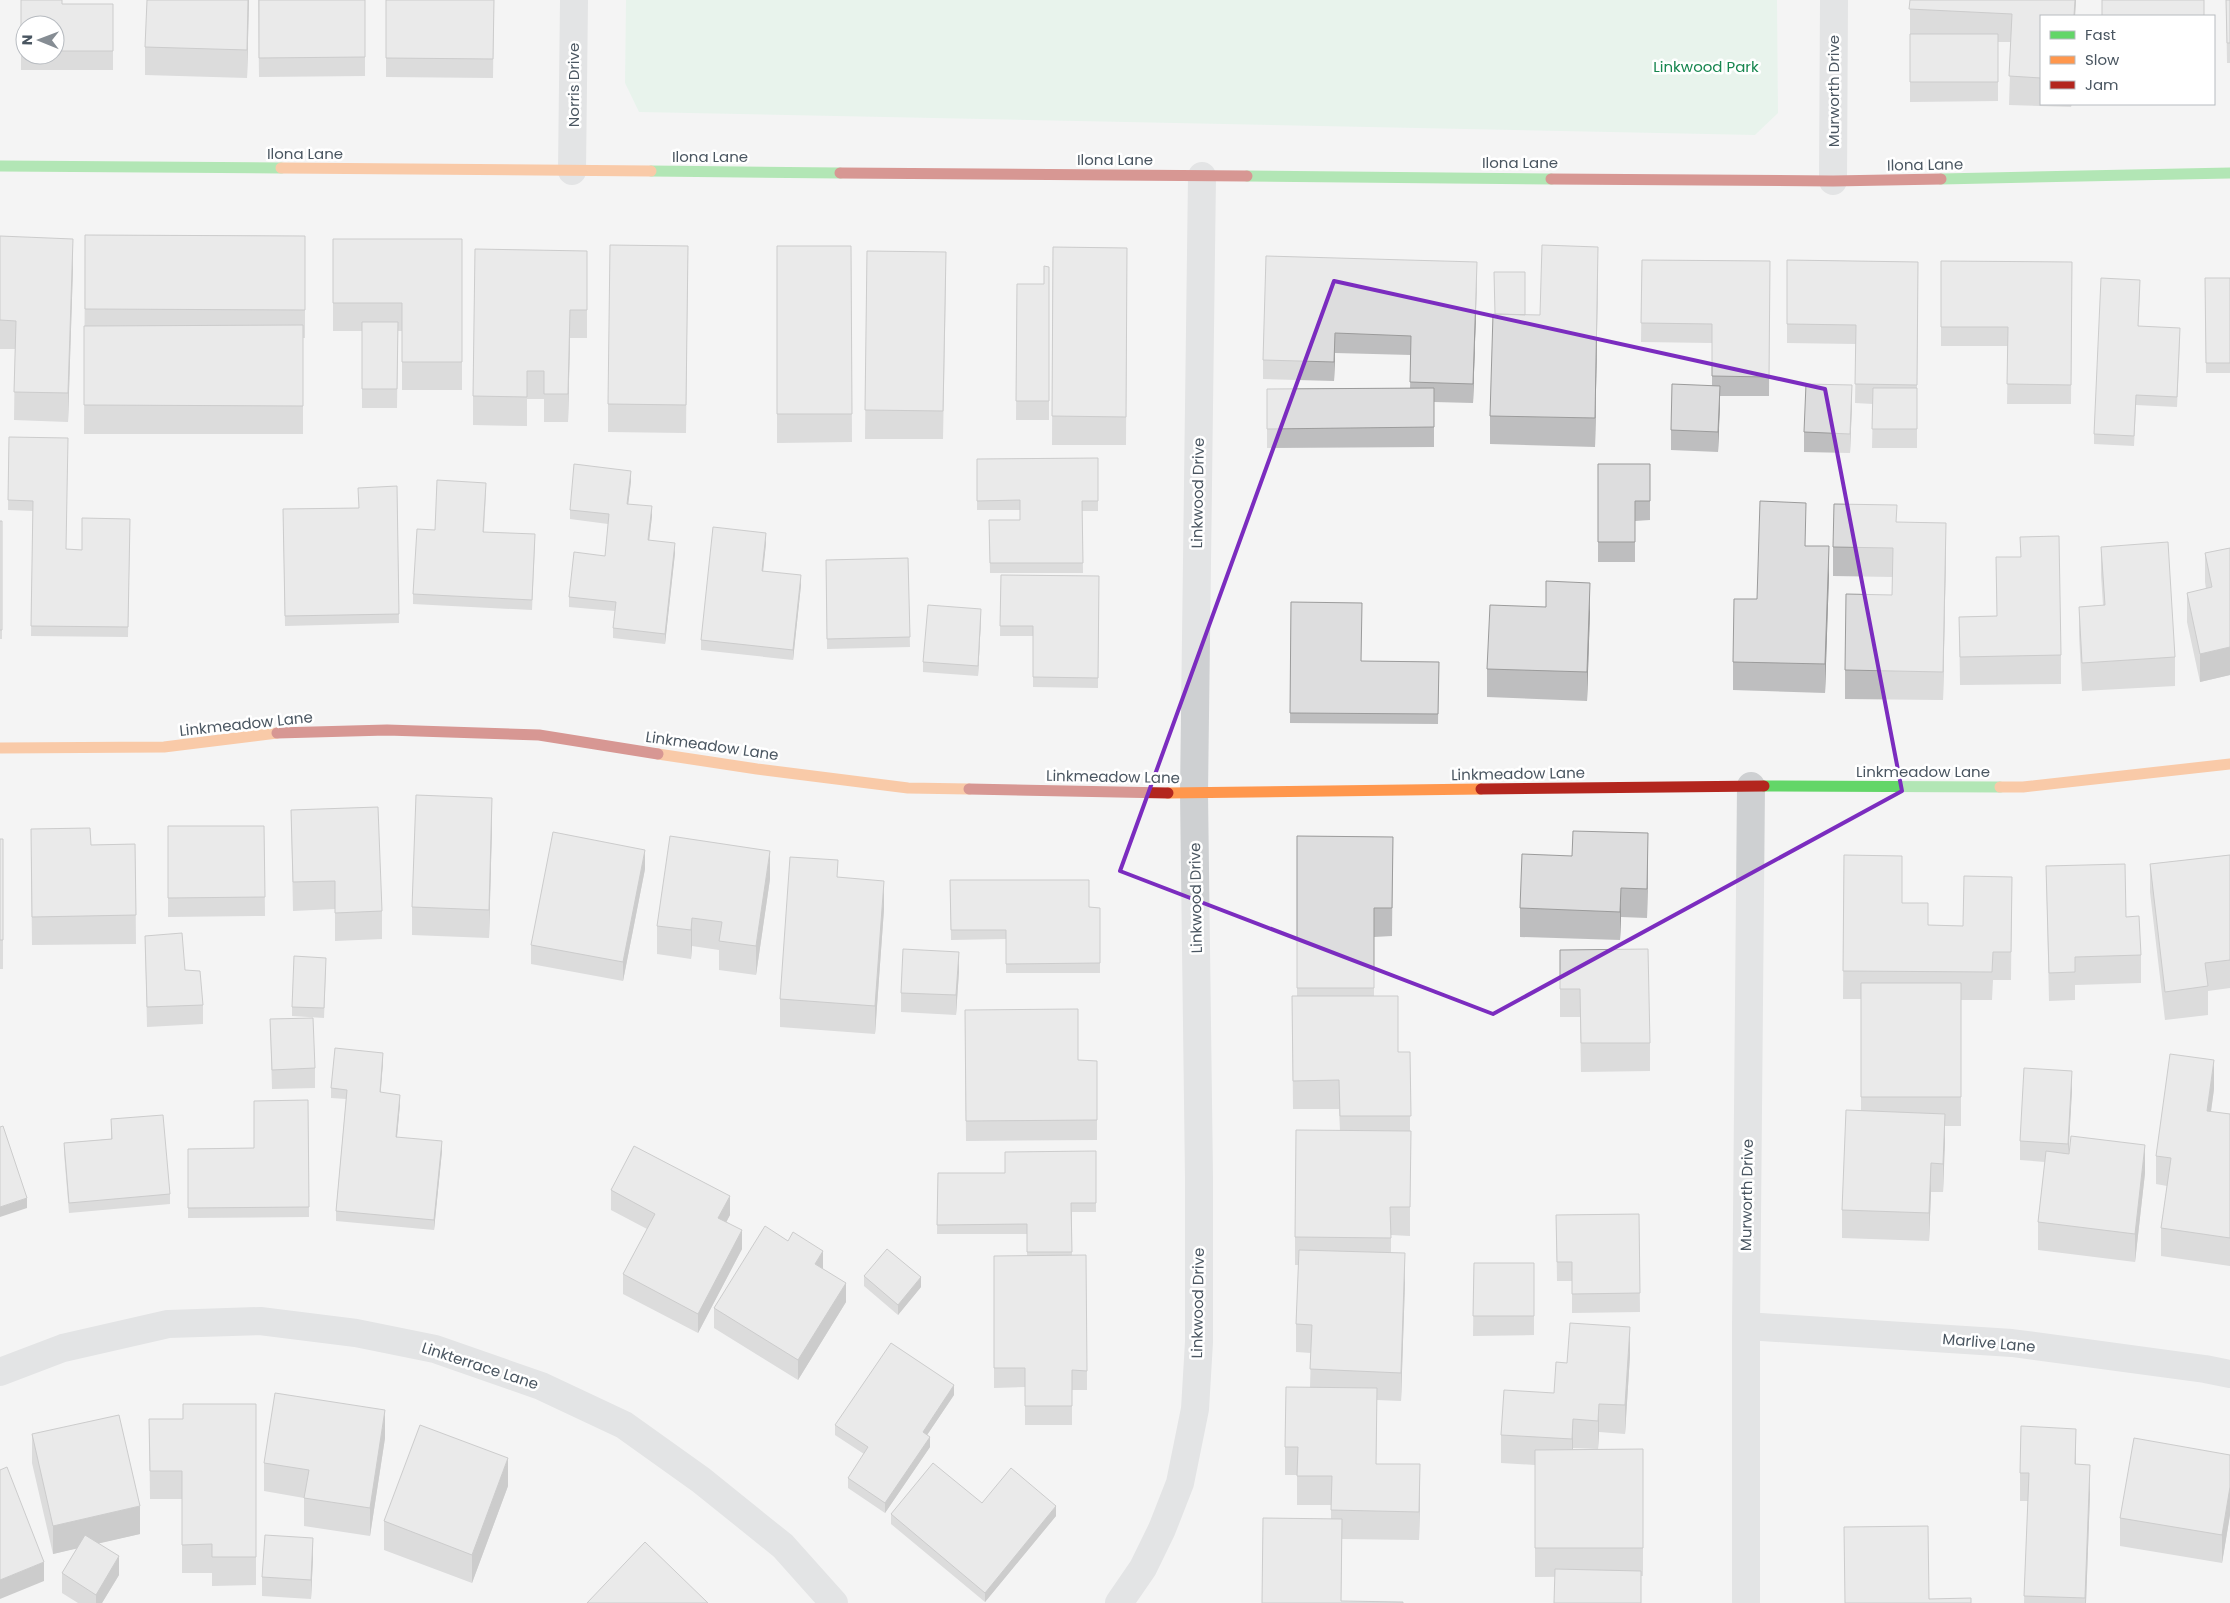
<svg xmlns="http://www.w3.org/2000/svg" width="2230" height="1603" font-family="Poppins,sans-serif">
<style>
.green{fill:#d9f2e3}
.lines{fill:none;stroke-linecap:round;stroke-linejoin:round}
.street{stroke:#ced0d2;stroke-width:28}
.fast{stroke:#63d668;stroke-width:11}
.slow{stroke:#ff974d;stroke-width:11}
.jam{stroke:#b3261e;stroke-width:11}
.wall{fill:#bebebf;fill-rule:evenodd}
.shaded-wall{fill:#9b9b9b}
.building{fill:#ddddde;stroke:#9b9b9b}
.marked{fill:none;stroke:#7b2cbf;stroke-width:4;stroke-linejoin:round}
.labels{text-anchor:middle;stroke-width:5;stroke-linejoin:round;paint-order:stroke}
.park-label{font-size:15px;fill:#17864f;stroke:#fff}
.street-label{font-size:15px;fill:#4a5661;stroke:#fff}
</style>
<rect width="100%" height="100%" fill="#f4f4f4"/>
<path class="green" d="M626 0H1777L1778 113 1755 135 639 112 625 83Z"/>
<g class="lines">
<path class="street" d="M572 171 574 0
M1833 181 1834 0
M1746 1326 2012 1343 2205 1369 2230 1374
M0 1372 63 1348 168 1324 260 1321 356 1333 435 1349 541 1386 624 1425 701 1480 783 1546 834 1603
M1119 1603 1143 1568 1162 1529 1180 1483 1195 1409 1199 1342V1178L1194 793 1202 176
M1746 1603V1326L1751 786"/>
<path class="fast" d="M0 166 281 168
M651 171 840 173
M1247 176 1551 179
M1941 179 2230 173
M1764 786 2000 787"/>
<path class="slow" d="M281 168 651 171
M0 748 164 747 277 733
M658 754 757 769 908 788 969 789
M2000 787H2023L2230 764
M1168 793 1481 789"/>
<path class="jam" d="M840 173 1247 176
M1551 179 1833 181 1941 179
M277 733 387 730 539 735 658 754
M969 789 1168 793
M1481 789 1764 786"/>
</g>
<path class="wall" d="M21 0 62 4H113V70H21ZM25 25H55V55H25Z
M249 0 247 78 145 75V47Z
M258 0H365V76L259 77Z
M386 0H494L493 78 386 77Z
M1910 0H2076L2075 16H2041V104H2072L2071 107 2009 105 2011 42H1998V101L1910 102Z
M2226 0H2230V63H2227Z
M85 235 305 236V338H303V434H84Z
M0 236 73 267 68 422 14 420 15 349H0Z
M333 239H462V390H402V331H398L397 408H362V331H333Z
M688 246 686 433 608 432V404Z
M777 246H851L852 442 777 443Z
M1053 247 1127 248 1126 445H1052Z
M587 251V338H570L568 422H544V399H527V426L473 425V396Z
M867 251 946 280 943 439H865Z
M1642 260 1770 261 1769 396H1720L1718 452 1671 450V430L1712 385V343L1641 342Z
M1787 260 1918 262 1917 388V448H1872L1873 404 1855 403 1856 344 1787 343Z
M1941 261 2072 262 2071 404H2007L2008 346H1941Z
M1049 267V420H1016L1017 284H1044Z
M1598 275 1595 447 1490 444V416L1525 315H1540Z
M2205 278H2230V373H2206Z
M1477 281 1473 403 1434 402V447L1267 448V389L1410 388 1411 355 1335 353 1334 381 1263 379V360Z
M2140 289 2138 326 2180 338 2177 407 2136 405 2134 446 2094 444V434Z
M1852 404 1850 453 1804 452V432Z
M9 437 66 549 82 550 130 519 128 637 31 636 33 511 8 510Z
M1098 458V511H1082L1083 573H990L989 520H1020V510H977V459Z
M1598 464H1650V520L1635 521V562H1598Z
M631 481 628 504 652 516 649 541 675 553 665 644 613 638V628L615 611 569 607V597L605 556 608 524 570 519V510Z
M397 486 399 623 285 626 283 509 359 508Z
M486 493 484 532 535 544 532 610 413 604V594L435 530Z
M0 521H2V639H0Z
M1897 522 1946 551 1943 700 1845 699V670L1892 595 1893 577 1833 576V547Z
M766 543 763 571 801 585 793 660 701 650V640Z
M1806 546 1829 574 1825 693 1733 690V662L1757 599Z
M2101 547 2175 657V686L2082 691 2079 635V607L2103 605 2101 575Z
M2230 548V675L2200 682 2187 622V593L2206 589 2205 582V553Z
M1996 557 2061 655V684L1960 685 1959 617 1997 616Z
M908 558 910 647 827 649 826 560Z
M1001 575 1099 576 1098 688 1033 687V636H1000Z
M1291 602 1361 661 1439 662 1438 724 1290 723Z
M1546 607 1590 611 1587 701 1487 697V669Z
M981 619 978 676 923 672V662Z
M291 810 382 911V939L335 941V909L293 911Z
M168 826H264L265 916 168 917Z
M492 826 489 938 412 935V907Z
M1297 836 1393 837 1392 936 1374 937V996L1398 1052H1410V1236L1391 1235V1253L1405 1282 1401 1401 1377 1400 1376 1464 1420 1493 1419 1540 1342 1539 1341 1601 1262 1603 1331 1519V1505H1297V1475H1285V1447L1310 1387 1311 1353 1296 1352V1324L1299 1265H1295V1237L1340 1131 1339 1109H1293L1292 996H1297Z
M0 839H3V969H0Z
M135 844 136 944 32 945 31 857 91 845Z
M1844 855 1928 925 1963 926 2012 877 2011 980H1993L1992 1000H1961V1126H1945L1943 1192H1931L1929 1241 1842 1238V1210L1861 1111V999H1843Z
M2230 855V988L2208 991V1015L2165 1020 2150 892V864Z
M1648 862 1647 918 1621 917 1620 940 1520 937V908Z
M2046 866 2126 917 2141 955V983L2075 985V1000L2049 1001Z
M645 869 623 981 531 964V945Z
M838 878 884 909 875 1034 780 1027V999Z
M770 879 756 975 719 970V950L692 946 691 959 657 954V926Z
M950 880 1089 907 1100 908V973H1006V939L951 940Z
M145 936 185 970 203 1005V1024L147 1027Z
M1560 950 1650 1043V1071L1581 1072 1580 1017H1560Z
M326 967 324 1018 292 1016V1007Z
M959 971 956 1015 901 1012V993Z
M965 1010 1078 1060 1097 1061V1140L966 1141Z
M270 1019 315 1068V1088L272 1089Z
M383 1062 380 1093 400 1104 397 1137 442 1151 434 1230 336 1221V1211L346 1099 331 1098V1088Z
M2214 1089 2211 1112 2230 1114V1266L2161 1256V1228L2167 1186 2156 1184V1156Z
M2072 1090 2068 1154 2145 1173 2135 1262 2038 1250V1222L2045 1162 2020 1160V1141Z
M308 1100 309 1217 188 1218V1149L254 1148Z
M111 1119 170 1194V1204L69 1213 64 1153V1143L111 1139Z
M1096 1151V1212H1072V1255L1087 1371V1390H1072V1425H1025V1387L994 1388V1256H1027V1234H937L938 1173H1005Z
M611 1190 730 1215 726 1222 742 1249 698 1333 623 1294V1274L647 1229 611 1210Z
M1639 1214 1640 1312 1572 1313V1281H1557L1556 1215Z
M1474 1263H1534V1335L1473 1336Z
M823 1269 846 1302 798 1380 714 1328V1308Z
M864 1276 921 1287 898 1315 864 1286Z
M1630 1355 1625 1434 1599 1432 1598 1449H1643V1576L1535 1577V1465L1501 1463V1435L1554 1393 1567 1363ZM1573 1448 1598 1449H1573Z
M954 1395 927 1435 930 1447 885 1513 848 1488V1478L864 1454 835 1435V1425Z
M256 1404V1585L212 1586V1573H182V1499H150L149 1419H183Z
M32 1434 140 1534 99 1543 119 1575 102 1603H78L62 1593V1573L77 1548 53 1554 32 1463Z
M385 1438 370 1536 304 1526V1498L264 1491V1463Z
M2230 1455V1515L2222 1563 2120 1546V1518Z
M2076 1464 2090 1494 2086 1603H2024L2028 1501H2020V1473Z
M508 1486 472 1583 384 1550V1521Z
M982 1503 1056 1516 985 1602 891 1524V1514Z
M313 1557 311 1599 262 1596V1577Z"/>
<path class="shaded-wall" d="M248 0H249L247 78V50Z
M2075 0H2076L2075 16H2074Z
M73 239V267L68 422V393Z
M1598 247V275L1595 447V418Z
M1477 262V281L1473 403V384Z
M570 310V338L568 422V394Z
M1335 333V353L1334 381V362Z
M1852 385V404L1850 453V434Z
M1720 386V405L1718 452V432Z
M631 471V481L627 514V504Z
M652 506V516L648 550V540Z
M1946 523V551L1943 700V672Z
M766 533V543L762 581V571Z
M675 543V553L665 644V634Z
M1829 546V574L1825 693V664Z
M801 575V585L793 660V650Z
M1590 583V611L1587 701V672Z
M981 609V619L978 676V666Z
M2230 647V675L2200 682V654Z
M492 798V826L489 938V910Z
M1648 833V862L1647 918V889Z
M645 850V869L623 981V962Z
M770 851V879L756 975V946Z
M884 881V909L875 1034V1006Z
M1621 888V917L1620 940V912Z
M692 918V946L691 959V930Z
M959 952V971L956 1015V995Z
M383 1053V1062L380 1102V1092Z
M2214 1060V1089L2207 1139V1111Z
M2072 1071V1090L2068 1163V1144Z
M400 1095V1104L396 1147V1137Z
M1945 1114V1143L1943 1192V1164Z
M442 1141V1151L434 1230V1220Z
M2145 1145V1173L2135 1262V1234Z
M1931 1163V1192L1929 1241V1213Z
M730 1196V1215L718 1238V1218Z
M27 1198V1208L0 1217V1207Z
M742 1230V1249L698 1333V1314Z
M823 1251V1270L815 1264Z
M1405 1253V1282L1401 1401V1373Z
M921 1277V1287L898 1315V1305Z
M846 1283V1302L798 1380V1360Z
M1630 1327V1355L1625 1434V1405Z
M954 1385V1395L923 1441V1432Z
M1599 1404V1432L1598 1449V1421Z
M385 1410V1438L370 1536V1508Z
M1573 1419V1448L1572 1467V1439Z
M2076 1429V1458L2075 1493V1464Z
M930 1437V1447L885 1513V1503Z
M508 1458V1486L472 1583V1555Z
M1420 1464V1493L1419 1540V1512Z
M2090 1465V1494L2086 1603H2085Z
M2230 1487V1515L2222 1563V1535Z
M140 1506V1534L53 1554V1526Z
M1056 1506V1516L985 1602V1593Z
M313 1538V1557L311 1599V1580Z
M119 1556V1575L102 1603H96V1595Z
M44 1562V1581L0 1599V1580Z"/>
<path class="building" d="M21 0H62V4H113V51H55V25H25V51H21Z
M147 0H248L247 50 145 47Z
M259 0H365V57L259 58Z
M386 0H494L493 59 386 58Z
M1910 0H2075L2074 16H2041V78L2009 76 2012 14 1909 9Z
M2102 0H2204V16H2102Z
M2226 0H2230V43H2227Z
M1910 34H1998V82H1910Z
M85 235 305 236V310L85 309Z
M0 236 73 239 68 393 14 392 16 321 0 320Z
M333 239H462V362H402V303H333Z
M610 245 688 246 686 405 608 404Z
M1542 245 1598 247 1595 418 1490 416 1493 314 1540 315Z
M777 246H851L852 414H777Z
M1053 247 1127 248 1126 417 1052 416Z
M475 249 587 251V310H570L568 394H544V371H527V397L473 396Z
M867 251 946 252 943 411 865 410Z
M1266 256 1477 262 1473 384 1410 382 1411 336 1335 333 1334 362 1263 360Z
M1642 260 1770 261 1769 377 1712 376V324L1641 323Z
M1787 260 1918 262 1917 385 1855 384 1856 325 1787 324Z
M1941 261 2072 262 2071 385 2007 384 2008 327H1941Z
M1044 266 1049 267V401H1016L1017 284H1044Z
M1494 272H1525V315L1495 314Z
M2101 278 2140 280 2138 326 2180 328 2177 397 2136 395 2134 436 2094 434Z
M2205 278H2230V363H2206Z
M362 322H398L397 389H362Z
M303 325V406L84 405V326Z
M1672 384 1720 386 1718 432 1671 430Z
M1806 384 1852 385 1850 434 1804 432Z
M1434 388V427L1267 429V389Z
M1873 388H1917V429H1872Z
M9 437 68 438 66 549 82 550V518L130 519 128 627 31 626 33 501 8 500Z
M1098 458V501H1082L1083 563H990L989 520H1020V500L977 501V459Z
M574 464 631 471 627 504 652 506 648 540 675 543 665 634 613 628 616 602 569 597 574 552 605 556 609 514 570 510Z
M1598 464H1650V501H1635V542H1598Z
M437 480 486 483 483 532 535 534 532 600 413 594 417 529 435 530Z
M397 486 399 614 285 616 283 509 359 508 358 488Z
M1760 501 1806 503 1805 546H1829L1825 664 1733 662 1734 599H1757Z
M1834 504 1897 505 1896 522 1946 523 1943 672 1845 670 1846 594 1892 595 1893 548 1833 547Z
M0 521H2V630H0Z
M713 527 766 533 762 571 801 575 793 650 701 640Z
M2059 536 2061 655 1960 657 1959 617 1997 616 1996 557H2021L2020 537Z
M2168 542 2175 657 2082 663 2079 607 2105 605 2101 547Z
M2230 548V647L2200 654 2187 593 2212 587 2205 553Z
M908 558 910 637 827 639 826 560Z
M1001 575 1099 576 1098 678 1033 677V626H1000Z
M1546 581 1590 583 1587 672 1487 669 1490 605 1546 607Z
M1291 602 1362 603 1361 661 1439 662 1438 714 1290 713Z
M928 605 981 609 978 666 923 662Z
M416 795 492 798 489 910 412 907Z
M378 807 382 911 335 913V881L293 882 291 810Z
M168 826H264L265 897 168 898Z
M90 828 91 845 135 844 136 915 32 917 31 829Z
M1573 831 1648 833 1647 889 1621 888 1620 912 1520 908 1522 854 1572 856Z
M553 832 645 850 623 962 531 945Z
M670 836 770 851 756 946 719 941 722 922 692 918 691 930 657 926Z
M1297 836 1393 837 1392 908H1374V988H1297Z
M0 839H3V940H0Z
M1844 855 1902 856V903H1928V925L1963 926 1964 876 2012 877 2011 952H1993L1992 972 1843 971Z
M2230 855V960L2205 963 2208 986 2165 992 2150 864Z
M790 857 838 860 837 877 884 881 875 1006 780 999Z
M2125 864 2126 917 2139 916 2141 955 2075 957V972L2049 973 2046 866Z
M950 880H1089V907L1100 908V963L1006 964V930H951Z
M182 933 185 970 200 971 203 1005 147 1007 145 936Z
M903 949 959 952 956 995 901 993Z
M1648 949 1650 1043H1581L1580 989H1560V950Z
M294 956 326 958 324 1008 292 1007Z
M1861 983H1961V1097H1861Z
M1292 996H1398V1052H1410L1411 1116H1340L1339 1080 1293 1081Z
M1078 1009V1060L1097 1061V1120L966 1121 965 1010Z
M313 1018 315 1068 272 1070 270 1019Z
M335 1048 383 1053 380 1092 400 1095 396 1137 442 1141 434 1220 336 1211 347 1090 331 1088Z
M2170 1054 2214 1060 2207 1111 2230 1114V1238L2161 1228 2171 1158 2156 1156Z
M2024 1068 2072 1071 2068 1144 2020 1141Z
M308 1100 309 1207 188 1208V1149L254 1148V1101Z
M1846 1110 1945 1114 1943 1164 1931 1163 1929 1213 1842 1210Z
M163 1115 170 1194 69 1203 64 1143 112 1139 111 1119Z
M3 1126 27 1198 0 1207V1127Z
M1296 1130 1411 1131 1410 1207H1390L1391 1238 1295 1237Z
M2071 1136 2145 1145 2135 1234 2038 1222 2046 1151 2069 1154Z
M634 1146 730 1196 718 1218 742 1230 698 1314 623 1274 655 1214 611 1190Z
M1096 1151V1203H1071L1072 1252H1027V1224L937 1225 938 1173H1005V1152Z
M1639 1214 1640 1293 1572 1294V1262H1557L1556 1215Z
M765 1226 788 1241 793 1232 823 1251 815 1264 846 1283 798 1360 714 1308Z
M887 1249 921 1277 898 1305 864 1276Z
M1299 1250 1405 1253 1401 1373 1310 1369 1312 1325 1296 1324Z
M1086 1255 1087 1371 1072 1370V1406H1025V1368H994V1256Z
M1474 1263H1534V1316H1473Z
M1570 1323 1630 1327 1625 1405 1599 1404 1598 1421 1573 1419 1572 1439 1501 1435 1504 1390 1554 1393 1556 1362 1567 1363Z
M891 1343 954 1385 923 1432 930 1437 885 1503 848 1478 868 1447 835 1425Z
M1286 1387 1377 1388 1376 1464H1420L1419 1512 1331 1510 1332 1476H1297L1298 1447H1285Z
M275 1393 385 1410 370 1508 304 1498 309 1470 264 1463Z
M183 1404H256V1557H212V1544L182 1545V1471H150L149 1419H183Z
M119 1415 140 1506 53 1526 32 1434Z
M420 1425 508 1458 472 1555 384 1521Z
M2021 1426 2076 1429 2075 1464 2090 1465 2085 1598 2024 1596 2029 1473H2020Z
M2134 1438 2230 1455V1487L2222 1535 2120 1518Z
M1643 1449V1548H1535V1450Z
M933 1463 982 1503 1011 1468 1056 1506 985 1593 891 1514Z
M7 1467 44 1562 0 1580V1470Z
M1263 1518 1342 1519 1341 1601 1403 1602V1603H1262Z
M1928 1526 1929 1599 1971 1598V1603H1845L1844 1527Z
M85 1535 119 1556 96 1595 62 1573Z
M265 1535 313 1538 311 1580 262 1577Z
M645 1542 708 1603H587Z
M1555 1569 1641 1571V1603H1554Z"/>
<path d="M0 0H2230V1603H0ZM1334 281 1825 389 1902 791 1493 1014 1120 871Z" fill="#f4f4f4" fill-opacity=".55" fill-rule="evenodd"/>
<path class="marked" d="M1334 281 1825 389 1902 791 1493 1014 1120 871Z"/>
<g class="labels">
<g class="park-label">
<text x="1706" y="72">Linkwood Park</text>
</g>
<g class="street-label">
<text transform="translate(574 85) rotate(-90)" y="5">Norris Drive</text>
<text transform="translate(1834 91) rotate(-90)" y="5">Murworth Drive</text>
<text x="305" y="159">Ilona Lane</text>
<text x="710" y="162">Ilona Lane</text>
<text x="1115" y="165">Ilona Lane</text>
<text x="1520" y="168">Ilona Lane</text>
<text transform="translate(1925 165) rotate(-1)" y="5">Ilona Lane</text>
<text transform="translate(1198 493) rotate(-89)" y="5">Linkwood Drive</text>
<text transform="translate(246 724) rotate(-6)" y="5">Linkmeadow Lane</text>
<text transform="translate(712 746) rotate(8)" y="5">Linkmeadow Lane</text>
<text x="1923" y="777">Linkmeadow Lane</text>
<text transform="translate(1518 774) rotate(-1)" y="5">Linkmeadow Lane</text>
<text transform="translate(1113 777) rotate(1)" y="5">Linkmeadow Lane</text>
<text transform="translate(1196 898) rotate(-91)" y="5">Linkwood Drive</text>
<text transform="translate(1747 1195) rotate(-89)" y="5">Murworth Drive</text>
<text transform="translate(1198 1303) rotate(-89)" y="5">Linkwood Drive</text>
<text transform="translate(1989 1343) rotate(5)" y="5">Marlive Lane</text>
<text transform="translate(480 1366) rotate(18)" y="5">Linkterrace Lane</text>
</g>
</g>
<rect x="2040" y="15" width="175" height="90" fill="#ffffff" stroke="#b7bbc0"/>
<rect x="2050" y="31" width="25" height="8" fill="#63d668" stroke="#b7bbc0"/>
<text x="2085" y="40" font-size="15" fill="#4a5661">Fast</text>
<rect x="2050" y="56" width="25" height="8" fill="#ff974d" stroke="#b7bbc0"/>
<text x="2085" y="65" font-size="15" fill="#4a5661">Slow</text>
<rect x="2050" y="81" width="25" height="8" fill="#b3261e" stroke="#b7bbc0"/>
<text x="2085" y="90" font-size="15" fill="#4a5661">Jam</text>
<g transform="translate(40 40) rotate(271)"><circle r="24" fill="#ffffff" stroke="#b7bbc0"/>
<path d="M0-4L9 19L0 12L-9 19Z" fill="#868d94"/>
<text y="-8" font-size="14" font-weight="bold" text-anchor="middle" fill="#4a5661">N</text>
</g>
</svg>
